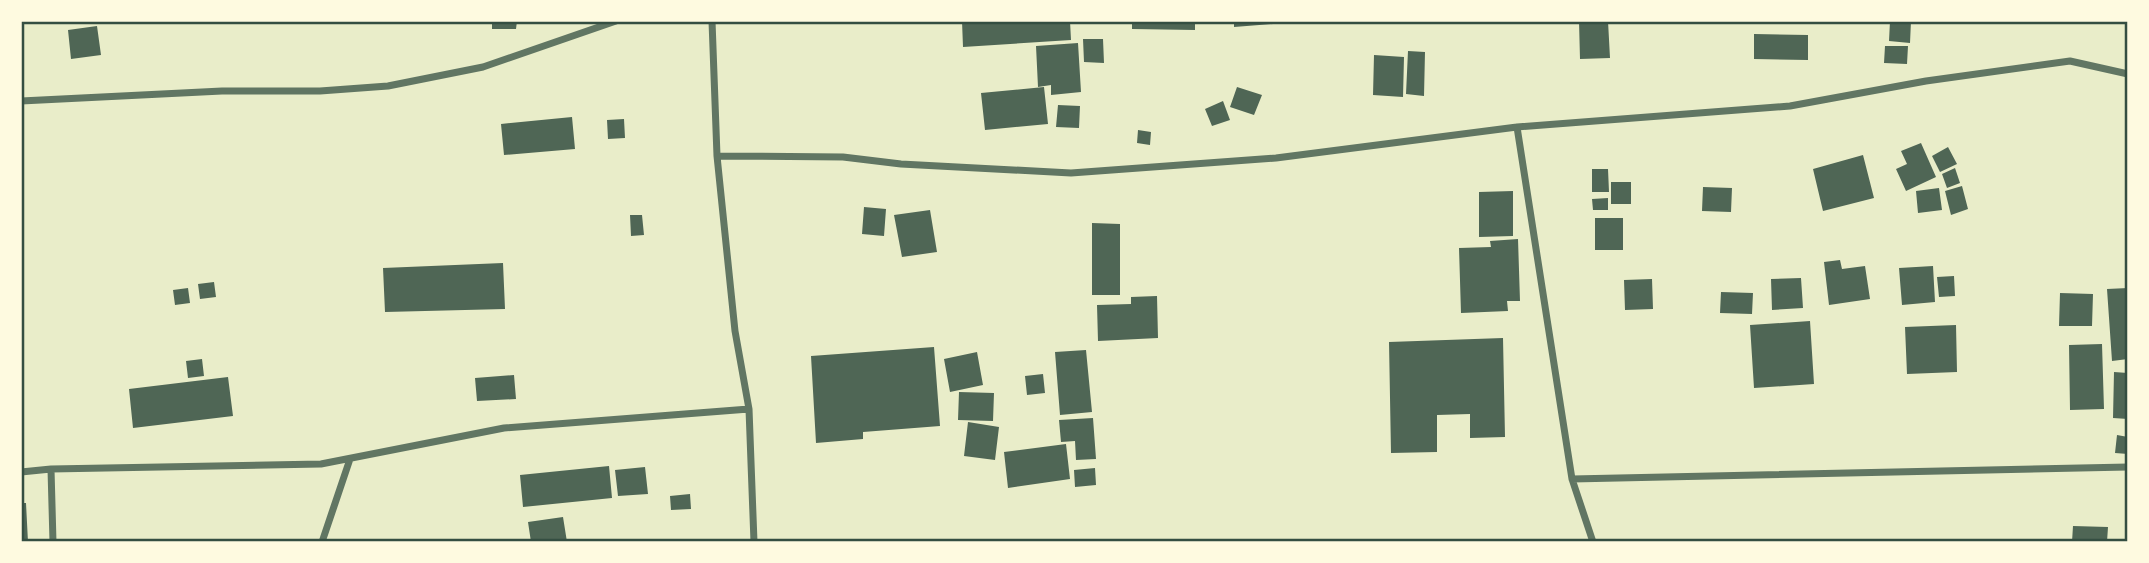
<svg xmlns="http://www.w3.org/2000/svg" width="2149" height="563" font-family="'Alegreya Sans',sans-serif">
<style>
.building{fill:#4f6655}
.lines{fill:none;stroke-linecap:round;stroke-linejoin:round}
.minor{stroke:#617663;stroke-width:7}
.neatline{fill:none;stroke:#344e41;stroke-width:2.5}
</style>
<rect width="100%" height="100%" fill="#e9edc9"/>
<path class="building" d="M492 21H517L516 29H492Z
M962 21H1070L1071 40 963 47Z
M1132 21H1195V30L1132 29Z
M1234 21H1285V23L1234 27Z
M1579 21H1608L1610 58 1580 59Z
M1890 21H1911L1910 43 1889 41Z
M97 26 101 55 71 59 68 30Z
M1754 34 1808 35V60L1754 59Z
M1083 39H1103L1104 63 1084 62Z
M1078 43 1081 92 1051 95V85L1038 87 1036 46Z
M1885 46H1908L1907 64 1884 63Z
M1408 51 1425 52 1424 96 1406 94Z
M1374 55 1404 57 1403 97 1373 95Z
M1044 87 1048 124 985 130 981 93Z
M1237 87 1262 95 1254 115 1230 107Z
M1223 101 1230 120 1212 126 1205 109Z
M1058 105 1080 106 1079 128 1056 127Z
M572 117 575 149 504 155 501 124Z
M624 119 625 138 608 139 607 120Z
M1138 130 1151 132 1150 145 1137 143Z
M1921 143 1936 177 1906 191 1896 169 1907 164 1901 151Z
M1948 147 1957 164 1940 172 1932 156Z
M1863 155 1874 198 1823 211 1813 169Z
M1955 168 1960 183 1947 188 1942 174Z
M1592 169H1608L1609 192H1592Z
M1611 182H1631V204H1611Z
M1962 186 1968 209 1951 215 1945 191Z
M1703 187 1732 188 1731 212 1702 211Z
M1939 188 1942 210 1918 213 1916 191Z
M1513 191V236L1479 237V192Z
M1608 198V210H1593L1592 199Z
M864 207 886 209 884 236 862 234Z
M930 210 937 252 902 257 894 215Z
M630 215H642L644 235 631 236Z
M1595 218H1623V250H1595Z
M1092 223 1120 224V295H1092Z
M1518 239 1520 301H1507L1508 311 1461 313 1459 248 1491 247 1490 241Z
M1840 260 1842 269 1865 266 1870 299 1829 305 1824 262Z
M503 263 505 309 385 312 383 268Z
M1933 266 1935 302 1902 305 1899 268Z
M1954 276 1955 296 1939 297 1937 277Z
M1801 278 1803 308 1772 310 1771 279Z
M1652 279 1653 309 1625 310 1624 280Z
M214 282 216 297 200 299 198 284Z
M188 288 190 303 175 305 173 290Z
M2128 288V359L2112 361 2107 289Z
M1721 292 1753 293 1752 314 1720 313Z
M2060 293 2093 294 2092 326H2059Z
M1157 296 1158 338 1098 341 1097 305 1131 304V297Z
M1810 321 1814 384 1754 388 1750 325Z
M1956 325 1957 372 1907 374 1905 327Z
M1503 338 1505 437 1470 438V414L1437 415V452L1391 453 1389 342Z
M2102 344 2104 409 2070 410 2069 345Z
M934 347 940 426 863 432V439L816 443 811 356Z
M1086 350 1092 412 1060 415 1055 352Z
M977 352 983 385 950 392 944 359Z
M202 359 204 376 188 378 186 361Z
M2114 372 2128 373V419L2113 418Z
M1043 374 1045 393 1027 395 1025 376Z
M514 375 516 399 477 401 475 378Z
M228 377 233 416 133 428 129 389Z
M959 392 994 393 993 421 958 420Z
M1093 418 1096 459 1076 460 1075 441 1061 442 1059 420Z
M968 422 999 427 995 460 964 456Z
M2117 435 2128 437V454L2115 453Z
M1066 444 1070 479 1008 488 1004 452Z
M609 466 612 498 523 507 520 475Z
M645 467 648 494 618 496 615 470Z
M1095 468 1096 485 1075 487 1074 470Z
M690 494 691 509 671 510 670 496Z
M21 503H26L28 542H21Z
M563 517 567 542H531L528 522Z
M2073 526 2108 527 2107 542H2072Z"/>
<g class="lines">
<path class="minor" d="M712 21 717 156 735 331 749 409 754 542
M21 101 222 91H320L388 86 483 67 616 21
M1517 127 1572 479 1593 542
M717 156 843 157 901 164 1071 173 1276 158 1517 127 1790 106 1926 81 2070 61 2128 74
M51 469 321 464 504 428 749 409
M21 472 51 469 53 542
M1572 479 2128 467
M322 542 350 459"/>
</g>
<rect width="2149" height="563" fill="none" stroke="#fefae0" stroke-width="46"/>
<rect x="23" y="23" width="2103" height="517" class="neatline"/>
</svg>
